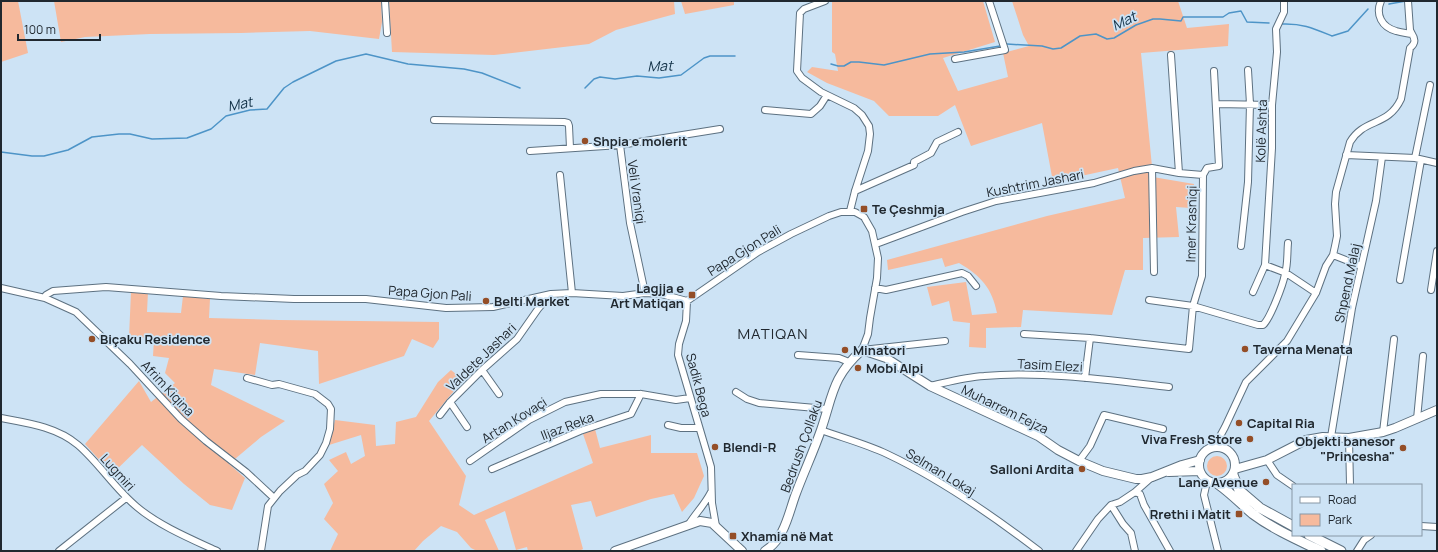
<svg xmlns="http://www.w3.org/2000/svg" width="1438" height="552" font-family="Manrope,sans-serif">
<style>
.green{fill:#f6ba9d}
.lines{fill:none;stroke-linecap:round;stroke-linejoin:round}
.stream{stroke:#4d94c7;stroke-width:1.5}
.minor-casing{stroke:#5d7181;stroke-width:8}
.tertiary-casing{stroke:#5d7181;stroke-width:10}
.secondary-casing{stroke:#5d7181;stroke-width:11}
.minor{stroke:#fff;stroke-width:6}
.tertiary{stroke:#fff;stroke-width:8}
.secondary{stroke:#fff;stroke-width:9}
.poi-dot{fill:#944e27;stroke:#cde3f5;stroke-width:1.5}
.labels{text-anchor:middle;stroke-width:3.5;stroke-linejoin:round;paint-order:stroke}
.street-label{font-size:13px;fill:#20282f;stroke:#cde3f5}
.poi-label{font-size:13px;font-weight:bold;fill:#20282f;stroke:#cde3f5;text-anchor:start}
.water-label{font-size:14px;font-style:italic;fill:#0f2e44;stroke:#cde3f5}
.quarter-label{font-size:15px;letter-spacing:1px;fill:#20282f;stroke:#cde3f5}
</style>
<rect width="100%" height="100%" fill="#cde3f5"/>
<path class="green" d="M1 1H18L28 53 1 62Z
M54 1H381L382 22 379 39 310 31 241 33 150 34 85 37 61 42Z
M389 1H674L675 14 616 30 589 44 494 55 392 52Z
M681 1H734V5L685 14Z
M832 1H983L995 42 943 58 958 91 1008 77 1003 53 1029 46 1023 35 1012 1H1178L1187 28 1229 24 1228 46 1141 53 1153 177 1194 184 1191 208 1176 207 1179 237 1143 238V270H1125L1112 315 1023 310 1021 327 986 328V348L969 347 970 323 953 321 949 301 932 306 927 287 966 282 972 315 997 313C992 288 981 276 959 263L945 267 942 258 888 270 887 260 1047 216 1125 198 1118 168 1053 182 1042 123 971 146 955 105 938 116H889L874 101 827 83 807 72 812 67 838 71 835 54 832 52Z
M131 292H148L147 312 181 313 183 296 210 299 209 318 279 320 439 322V339L433 348 412 339 404 356 319 384 318 351 260 343 255 375 214 369 211 385 285 421 261 437 229 464 245 478 232 510 210 505 184 484 142 445 112 474 85 444 139 381 151 402 175 383 165 373 169 358 153 356 154 338 129 337Z
M451 370 463 380 429 421 466 476 459 505 474 515 593 463 583 434 595 429 600 448 651 435V453H697L704 476 694 498 682 512 674 494 651 499 596 517 591 501 571 505 583 549 579 551H528L527 547 516 550 505 511 485 520 499 551H477L471 548 457 532 441 526 423 541 414 551H330L338 534 324 519 333 503 324 484 338 471 329 460 346 452 351 464 365 456 361 435 329 445 335 420 375 425 376 446 395 444 396 422 416 417 438 382Z
M1207 466a10 10 0 1 1 20 0a10 10 0 1 1-20 0Z"/>
<g class="lines">
<path class="stream" d="M1389 4 1406 1
M1281 24C1302 23 1313 28 1332 36L1348 31 1368 9
M1007 44 1042 46 1053 49 1061 48 1080 36 1096 34 1107 39 1114 38 1136 25 1153 19H1160L1181 21 1183 17H1223L1229 13 1241 11 1247 22 1269 23
M831 64 838 66H844L851 62H859L884 65 930 54 964 52 1000 46
M585 88 594 79 600 77 615 79 637 76 659 78 681 75 704 58 710 56H735
M1 152 32 156H44L68 150 92 137 119 134H130L152 139 187 138 211 129 226 116 250 110 267 109 284 88 293 82 336 61 366 54 408 64 464 69 482 73 520 88"/>
<g class="minor-casing">
<path id="minor" d="M385 1 387 33
M825 1 804 9 800 13 797 71 802 78 821 92 854 108 862 115 869 126 870 134 868 151 855 191 850 211
M1408 1 1410 30 1412 34
M1171 55 1179 173
M955 59 1005 50 989 1
M1216 104 1272 105
M765 110 811 114 820 106 827 95
M434 120 564 122 568 123 569 126 570 148
M620 145 630 223 645 293
M530 151 620 145 720 129
M1346 155 1415 158 1437 163
M1415 158 1430 85
M1152 168 1154 272
M560 175 572 293
M855 191 914 165V162L931 153 937 142 958 132
M876 244 962 212 996 201 1094 183 1134 171 1152 168 1179 173 1203 175
M1241 246 1248 182 1250 104 1248 70
M1333 255 1361 266
M1265 265 1286 273 1316 293
M1400 280 1421 160
M1 288 45 298 76 312 130 364 181 419 206 441 246 472 274 498
M875 288 886 290 962 273 968 276 976 286
M1431 290 1437 251
M1253 292 1265 265 1272 148V105L1277 52 1276 29 1284 12V1
M45 298 46 295 53 291 106 287 221 296 294 299H366L446 308 493 307 551 294 572 293 623 296 645 293 661 294 687 301 758 252 791 234 829 216 841 212H855L864 217 872 231 878 258 877 278 870 318 868 334 862 350 945 341
M1149 300 1193 306 1258 325H1263C1270 319 1283 285 1285 274 1288 264 1287 253 1288 243
M687 301 686 321 679 344 678 355 711 467 712 503 716 526
M1024 334 1090 338 1189 349 1193 306 1202 276 1203 175 1207 168 1219 166 1214 71
M798 355 839 358 849 362
M482 370 499 394
M247 378 272 385 279 384 315 394 328 404 331 409 330 429 326 443 320 455 305 471 297 475 280 491 268 506 261 551
M1085 378 1090 338
M930 386C948 382 966 377 984 376 1046 371 1108 380 1169 387
M736 392 747 399 759 403 827 409
M450 402 467 427
M440 415 450 402 482 370 517 339 538 309 550 295
M1 418C28 423 57 427 78 445 99 463 115 489 137 507 158 525 191 539 217 551
M1417 419 1423 356
M668 425 681 428H699
M821 430C843 438 866 444 887 454 942 480 992 515 1039 551
M1383 432 1394 339
M1331 437 1352 308 1376 201 1382 157
M1349 438 1350 485
M1216 447 1218 440 1225 427 1246 382 1287 341 1316 293 1326 266 1333 255 1335 246 1337 236 1335 204 1336 192 1350 142C1364 118 1388 127 1401 99L1410 48C1415 44 1416 40 1412 34 1407 33 1402 33 1396 31 1382 27 1375 15 1381 1
M1267 460 1277 475 1293 486
M470 461 529 420 565 402 601 394H641L676 400 690 398
M1079 461 1090 446 1104 415 1163 429
M492 469 580 431 631 414 641 394
M1152 477 1135 492 1140 494 1144 505 1170 551
M1210 482 1206 486 1204 495 1218 551
M1111 505 1123 524 1131 533 1135 551
M689 524C696 513 705 504 711 492
M1421 526 1437 527
M59 551 126 498
M1076 551 1098 519 1111 505 1120 502 1135 492
M1357 551 1364 540 1371 535"/>
</g>
<g class="tertiary-casing">
<path id="tertiary" d="M1199 465a18 18 0 1 1 36 0a18 18 0 1 1-36 0Z
M1235 469 1267 460 1306 440 1323 437 1349 438 1383 432 1395 428 1437 410
M1169 472 1200 471
M615 551 700 521 712 523 742 551
M765 551C784 539 788 516 795 496 803 474 813 453 821 430 833 395 832 377 862 350L886 358 930 386 1038 436 1058 450 1079 461 1103 471 1136 479H1142L1152 477 1182 465 1200 460"/>
</g>
<g class="secondary-casing">
<path id="secondary" d="M1233 475 1239 490 1260 508 1293 526
M1218 484C1231 493 1241 504 1253 514 1273 529 1298 540 1321 551
M1309 535 1341 551"/>
</g>
<use href="#minor" class="minor"/>
<use href="#tertiary" class="tertiary"/>
<use href="#secondary" class="secondary"/>
</g>
<g class="poi-dot">
<circle cx="585" cy="141" r="4"/>
<rect x="860" y="205" width="8" height="8" rx="2"/>
<rect x="688" y="291" width="8" height="8" rx="2"/>
<circle cx="486" cy="301" r="4"/>
<circle cx="92" cy="339" r="4"/>
<circle cx="1245" cy="349" r="4"/>
<circle cx="845" cy="350" r="4"/>
<circle cx="858" cy="368" r="4"/>
<circle cx="1239" cy="423" r="4"/>
<circle cx="1250" cy="439" r="4"/>
<circle cx="715" cy="447" r="4"/>
<circle cx="1403" cy="448" r="4"/>
<circle cx="1082" cy="469" r="4"/>
<circle cx="1266" cy="482" r="4"/>
<rect x="1235" y="510" width="8" height="8" rx="2"/>
<rect x="729" y="532" width="8" height="8" rx="2"/>
</g>
<g class="labels">
<g class="street-label">
<text transform="translate(1261 131) rotate(-88)" y="5">Kolë Ashta</text>
<text transform="translate(1035 183) rotate(-11)" y="5">Kushtrim Jashari</text>
<text transform="translate(637 192) rotate(82)" y="5">Veli Vraniqi</text>
<text transform="translate(1191 224) rotate(-89)" y="5">Imer Krasniqi</text>
<text transform="translate(744 250) rotate(-32)" y="5">Papa Gjon Pali</text>
<text transform="translate(1347 283) rotate(-78)" y="5">Shpend Malaj</text>
<text transform="translate(430 293) rotate(4)" y="5">Papa Gjon Pali</text>
<text transform="translate(481 357) rotate(-44)" y="5">Valdete Jashari</text>
<text transform="translate(1050 365) rotate(3)" y="5">Tasim Elezi</text>
<text transform="translate(699 385) rotate(75)" y="5">Sadik Bega</text>
<text transform="translate(168 388) rotate(47)" y="5">Afrim Kiqina</text>
<text transform="translate(1005 409) rotate(26)" y="5">Muharrem Fejza</text>
<text transform="translate(514 420) rotate(-32)" y="5">Artan Kovaçi</text>
<text transform="translate(567 426) rotate(-21)" y="5">Iljaz Reka</text>
<text transform="translate(801 446) rotate(-70)" y="5">Bedrush Çollaku</text>
<text transform="translate(118 472) rotate(48)" y="5">Lugmiri</text>
<text transform="translate(941 472) rotate(31)" y="5">Selman Lokaj</text>
</g>
<g class="poi-label">
<text x="593" y="146">Shpia e molerit</text>
<text x="872" y="214">Te Çeshmja</text>
<text x="684" y="293" text-anchor="end">Lagjja e<tspan x="684" dy="15">Art Matiqan</tspan></text>
<text x="494" y="306">Belti Market</text>
<text x="100" y="344">Biçaku Residence</text>
<text x="1253" y="354">Taverna Menata</text>
<text x="853" y="355">Minatori</text>
<text x="866" y="373">Mobi Alpi</text>
<text x="1247" y="428">Capital Ria</text>
<text x="1242" y="444" text-anchor="end">Viva Fresh Store</text>
<text x="1395" y="446" text-anchor="end">Objekti banesor<tspan x="1395" dy="15">"Princesha"</tspan></text>
<text x="723" y="452">Blendi-R</text>
<text x="1074" y="474" text-anchor="end">Salloni Ardita</text>
<text x="1258" y="487" text-anchor="end">Lane Avenue</text>
<text x="1231" y="519" text-anchor="end">Rrethi i Matit</text>
<text x="741" y="541">Xhamia në Mat</text>
</g>
<g class="water-label">
<text transform="translate(1124 21) rotate(-26)" y="5">Mat</text>
<text transform="translate(660 66) rotate(-2)" y="5">Mat</text>
<text transform="translate(240 104) rotate(-12)" y="5">Mat</text>
</g>
<g class="quarter-label">
<text x="773" y="339">MATIQAN</text>
</g>
</g>
<rect width="1438" height="552" fill="none" stroke="#20282f" stroke-width="4"/>
<rect x="1292" y="484" width="130" height="52" fill="#cde3f5" stroke="#8898a6"/>
<rect x="1300" y="497" width="20" height="6" fill="#ffffff" stroke="#8898a6"/>
<text x="1328" y="504" font-size="12" fill="#20282f">Road</text>
<rect x="1300" y="514" width="20" height="12" fill="#f6ba9d" stroke="#8898a6"/>
<text x="1328" y="524" font-size="12" fill="#20282f">Park</text>
<path d="M18 34v6h82v-6" fill="none" stroke="#20282f" stroke-width="2"/>
<text x="24" y="34" font-size="12" fill="#20282f" stroke="#cde3f5" stroke-width="3" paint-order="stroke">100 m</text>
</svg>
